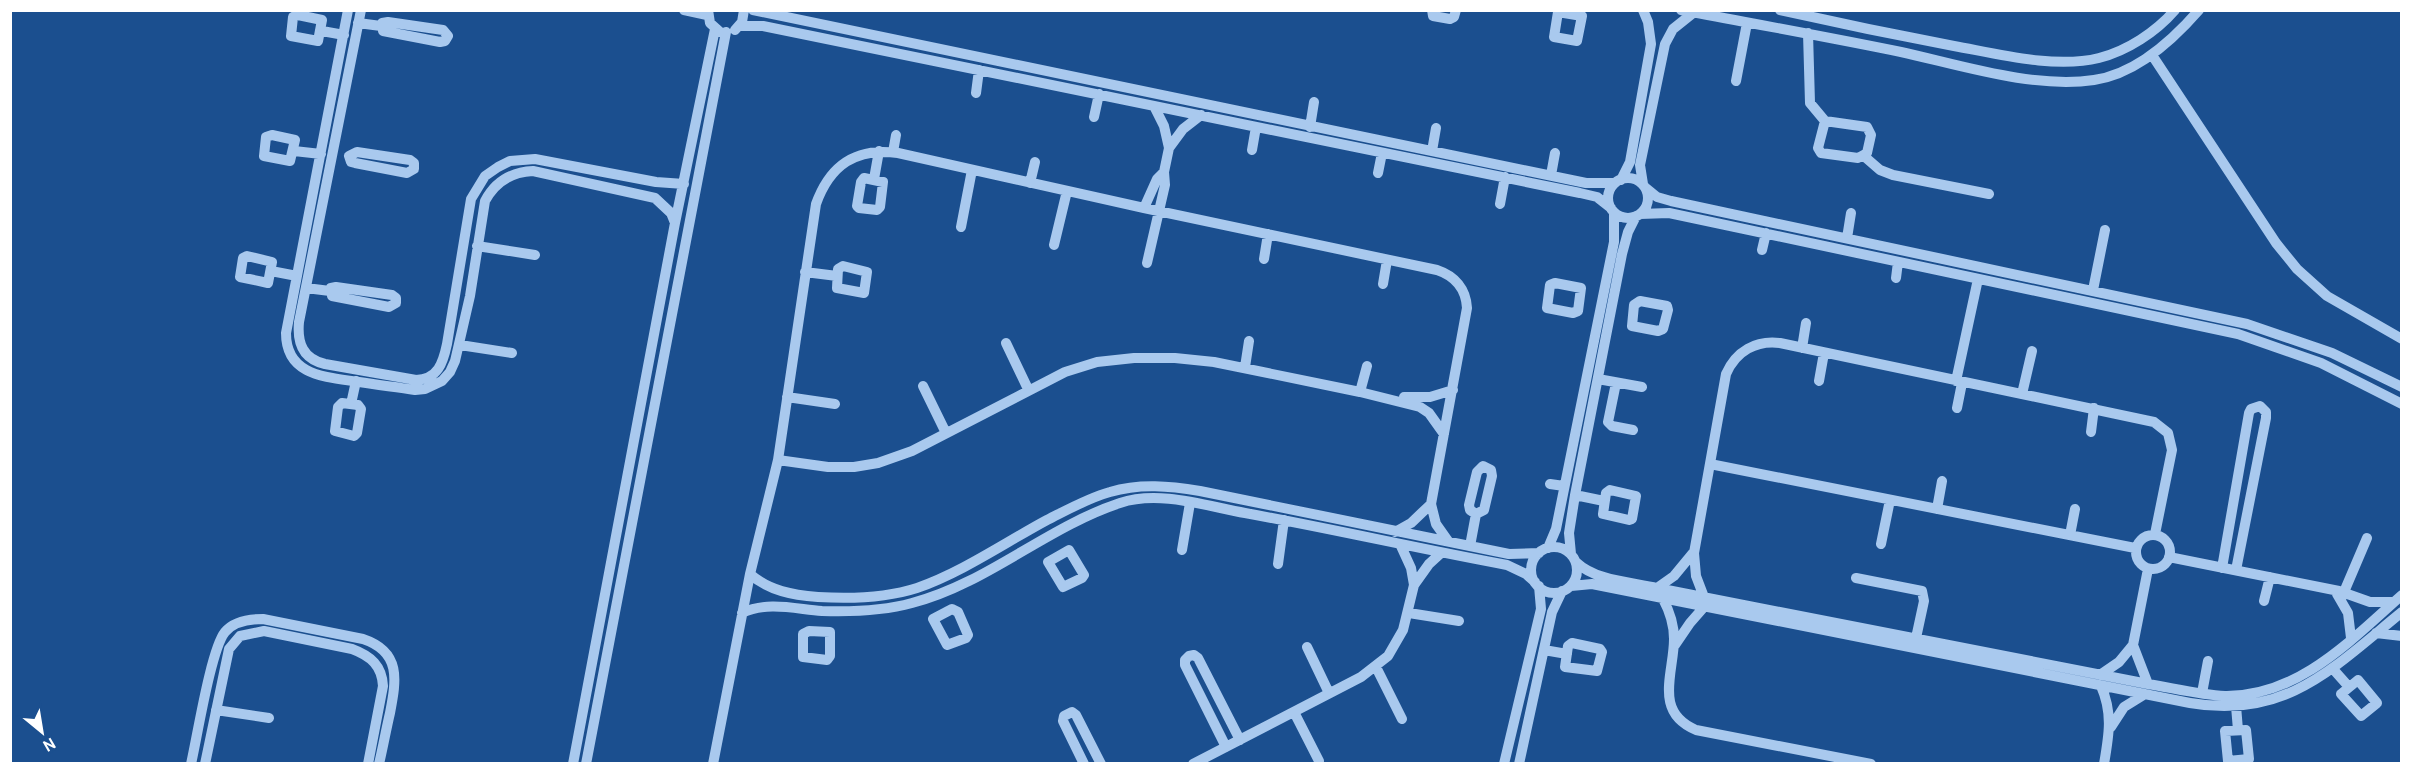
<svg xmlns="http://www.w3.org/2000/svg" width="2412" height="774" font-family="Overpass,sans-serif">
<style>
.lines{fill:none;stroke-linecap:round;stroke-linejoin:round}
.minor{stroke:#a9c9ee;stroke-width:10}
</style>
<rect width="100%" height="100%" fill="#1b4f8f"/>
<g class="lines">
<path class="minor" d="M348 10 286 333C286 376 326 377 359 382 377 385 396 387 415 390L425 389 442 381 450 372 455 361 470 296 485 201C495 182 511 172 533 171L655 198 671 213 675 223
M361 10 299 322C297 343 303 359 325 364L416 380C438 379 443 363 447 344L471 199 485 176 498 167 510 161 535 159 656 182 684 184
M684 10 707 15
M708 10 710 23 720 32
M753 10 1586 183H1615
M1432 10 1433 16 1450 19 1454 17 1456 10
M1681 10C1755 24 1828 37 1901 52 1960 65 2034 89 2094 80 2136 74 2172 41 2199 10
M1780 10C1838 23 1896 35 1954 46 1998 54 2055 69 2099 58 2127 51 2156 32 2175 10
M1558 12 1582 16 1577 41 1554 37Z
M298 15 322 20 318 41 291 36 293 17Z
M388 22 443 30 448 36 445 41 440 42 383 31 382 23Z
M358 23 381 26
M739 26H763L1580 193 1597 197 1611 208
M735 30 742 22 744 10
M322 31 344 35
M1808 33 1810 103 1825 121 1867 127 1871 135 1867 153 1858 158 1821 153 1818 148 1825 121
M2152 55 2276 243 2297 269 2327 296 2402 339
M1736 81 1747 23
M976 93 979 70
M1094 117 1099 94
M1310 127 1314 102
M272 135 295 140 290 161 264 156 266 137Z
M1169 148 1183 129 1201 115
M1252 150 1256 127
M294 151 321 154
M1432 151 1436 128
M357 152 410 160 414 163V169L407 173 355 163 351 162 349 156Z
M893 152 896 135
M1865 157 1880 170 1893 175 1989 194
M1378 173 1382 153
M1551 175 1555 153
M864 178 883 182 880 207 877 210 859 208 857 206 861 182Z
M1608 198a20 20 0 1 1 40 0a20 20 0 1 1-40 0Z
M874 179 879 151
M1621 180 1630 162 1651 44 1648 22 1643 10
M1030 183 1035 162
M1643 184 1640 165 1665 44 1673 29 1693 13
M1646 188 1657 197 1671 201 2247 324 2332 353 2402 387
M1500 204 1505 177
M1144 208 1157 179 1164 172
M1640 214 1669 213 2238 334 2321 363 2402 404
M961 227 972 170
M1847 238 1851 213
M1054 245 1067 191
M477 246 535 255
M1762 250 1766 233
M247 256 272 262 268 283 240 277 243 258Z
M1264 259 1268 234
M1147 263 1165 185 1164 172 1169 148 1164 126 1154 106
M843 266 867 272 864 293 837 288 838 269Z
M271 271 297 276
M805 272 837 276
M1896 278 1898 262
M1555 283 1581 288 1578 311 1573 313 1547 308 1550 285Z
M1383 284 1387 260
M336 287 392 295 396 298V303L389 307 332 296 331 288Z
M306 288 330 291
M2093 290 2105 230
M1640 301 1667 306 1668 310 1663 329 1658 331 1632 326 1634 305Z
M1006 343 1028 389
M460 345 512 353
M1802 348 1806 323
M1245 367 1249 341
M1598 379 1642 387
M1819 381 1824 353
M1956 381 1978 279
M1616 383 1608 422 1612 426 1633 430
M923 386 946 433
M1360 392 1367 366
M2022 394 2032 351
M787 397 835 404
M1404 397H1430L1453 390
M342 403 358 405 361 409 357 433 354 436 335 431 338 407Z
M351 404 356 381
M1957 408 1962 383
M2091 432 2094 408
M778 460 828 467H854L878 463 912 451 1065 372 1097 362 1134 358H1175L1214 362 1360 392 1420 407 1429 413 1444 434
M1710 464 2135 548
M1483 466 1491 470 1492 476 1484 510 1476 514 1470 510 1469 505 1477 472Z
M1550 484 1564 486
M1610 490 1636 496 1632 519 1629 520 1603 514 1606 493Z
M1575 495 1604 501
M1937 509 1942 481
M1395 532 1411 523 1431 504
M2136 552a17 17 0 1 1 34 0a17 17 0 1 1-34 0Z
M2070 535 2075 509
M1881 544 1890 500
M1470 546 1476 514
M1531 570a23 23 0 1 1 46 0a23 23 0 1 1-46 0Z
M1548 548 1556 529 1614 242V212
M1069 550 1084 575 1082 578 1063 587 1048 562Z
M1182 550 1190 503
M1571 554 1569 533 1575 495 1622 254 1628 232 1636 216
M2169 557 2339 591 2370 602H2394
M1576 562C1596 581 1631 582 1657 588L2148 684C2173 688 2200 695 2225 696 2298 697 2351 640 2402 595
M1278 564 1284 520
M2222 568 2249 413 2251 409 2260 406 2266 412V418L2236 570
M750 574C769 591 793 595 818 597 851 599 886 598 917 588 961 573 1006 542 1047 520 1067 510 1088 498 1110 492 1140 483 1170 486 1200 491L1509 554 1539 553
M1856 578 1922 591 1924 601 1916 638
M1414 585 1429 564 1441 553
M1571 586 1592 584 2190 703C2286 720 2334 667 2402 612
M1657 588 1674 576 1693 553
M2337 594 2348 613 2351 638
M1704 597 1696 576 1694 553 1726 374C1736 351 1756 340 1780 343L2154 422 2168 433 2172 450 2155 534
M1663 599C1670 612 1674 625 1674 639 1674 673 1653 712 1696 730L1871 764
M2341 599 2367 538
M2264 601 2270 577
M952 609 958 612 968 635 966 638 947 645 933 619Z
M742 613C768 601 795 609 822 611 852 612 883 611 912 603 986 584 1047 527 1120 503 1159 490 1206 506 1245 513 1333 529 1420 549 1507 565L1526 574 1535 582
M1409 613 1459 621
M809 631 830 632V656L827 660 803 657V634Z
M2376 633 2402 636
M1572 643 1600 649 1602 652 1597 671 1565 667 1568 646Z
M1675 645 1690 623 1704 607
M2133 645 2148 684
M1307 647 1329 693
M1544 650 1567 654
M1376 667 1402 719
M2333 669 2349 687
M2100 675 2119 662 2133 645 2148 569
M2358 680 2377 703 2361 716 2341 694Z
M2101 686C2113 713 2109 735 2104 764
M2202 693 2208 661
M2236 706 2238 730
M216 710 269 718
M1294 712 1319 761
M2111 727 2124 707 2145 694
M2246 730 2249 759 2228 761 2225 731Z
M1226 747 1185 665V660L1189 656 1194 655 1198 658 1240 740
M191 764C197 738 211 649 225 632 234 621 249 619 263 619L363 639C402 652 396 681 390 713 386 730 383 747 379 764
M205 764 229 649 240 636 264 631 352 649C371 656 382 666 383 686L368 764
M573 764 675 223 715 29
M586 764 726 32
M713 764 750 574 778 460 816 204C830 165 856 147 898 153L1144 208 1437 270C1455 276 1466 289 1467 308L1431 504 1436 524 1448 541
M1084 764 1063 721 1064 716 1072 712 1076 715 1101 764
M1193 764 1361 677 1388 656 1403 630 1414 585 1411 568 1400 544
M1504 764 1541 609 1539 586
M1519 764 1552 612 1562 591"/>
</g>
<rect width="2412" height="774" fill="none" stroke="#ffffff" stroke-width="24"/>
<g transform="translate(42 732) rotate(150)" stroke="#1b4f8f" stroke-width="4.5" paint-order="stroke">
<path d="M0-4.5L10 22L0 15L-10 22Z" fill="#ffffff"/>
<text y="-9" font-size="16" font-weight="bold" text-anchor="middle" fill="#ffffff">N</text>
</g>
</svg>
